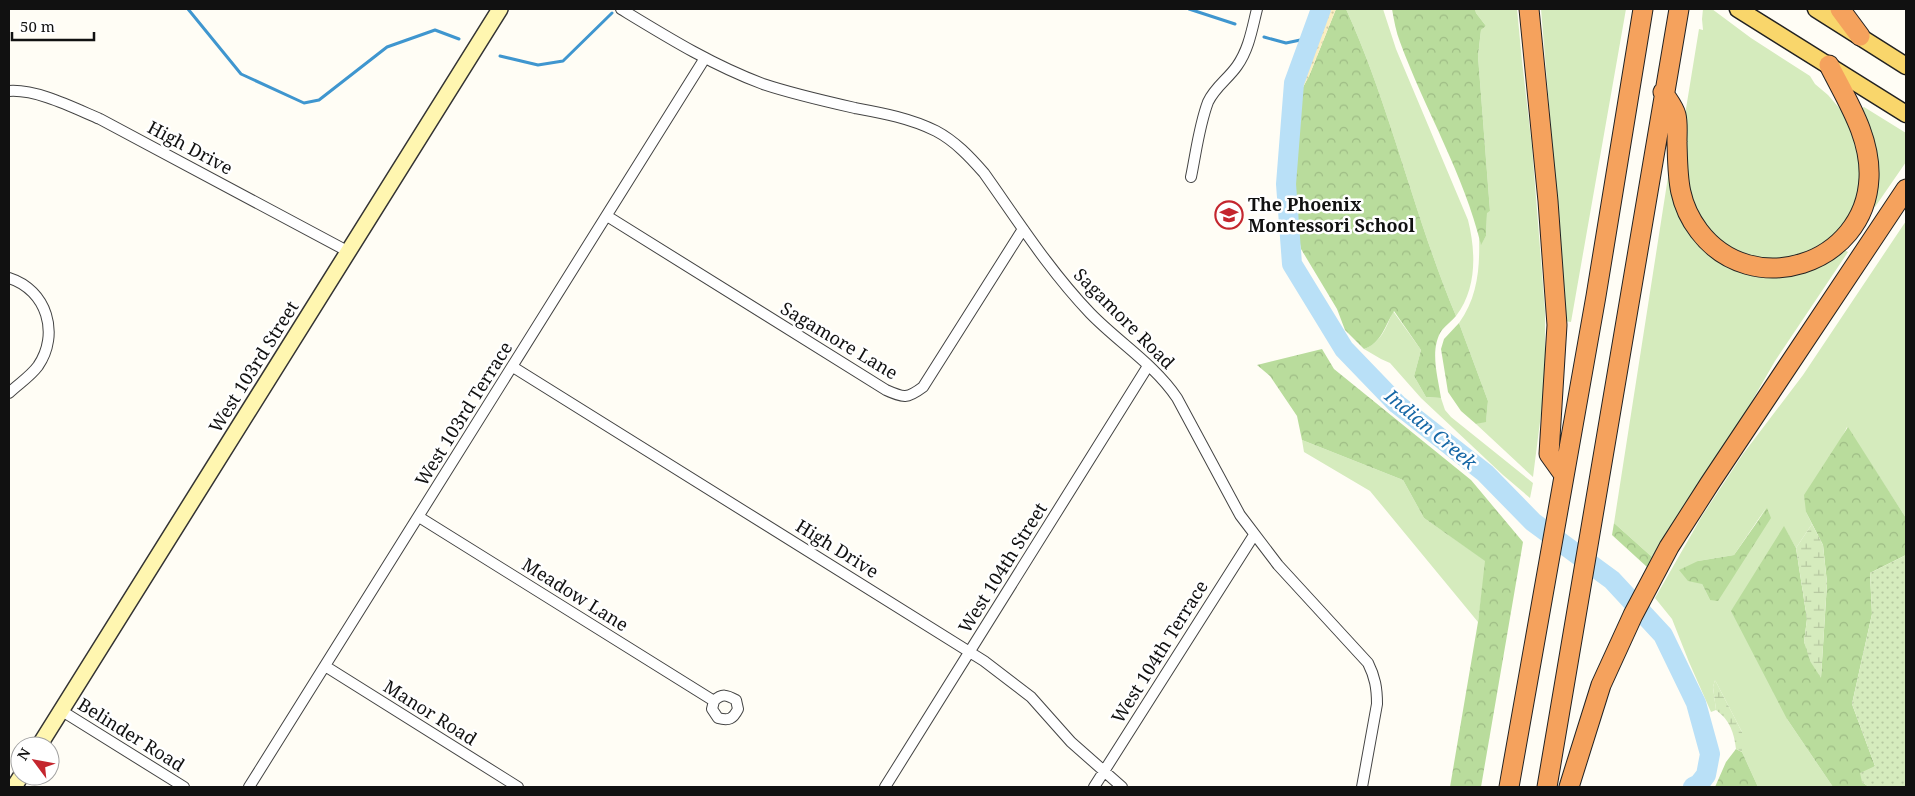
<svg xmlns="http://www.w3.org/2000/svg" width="1915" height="796" font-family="'Noto Serif',serif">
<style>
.grass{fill:#d5ebbd;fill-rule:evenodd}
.forest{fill:url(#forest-crowns)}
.wetland{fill:url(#wetland-marsh)}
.sand{fill:url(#sand-dots)}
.park{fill:url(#park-dots)}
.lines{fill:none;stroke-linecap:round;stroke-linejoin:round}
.stream{stroke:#3f96cf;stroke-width:3}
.river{stroke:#b9e0f7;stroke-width:20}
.minor-casing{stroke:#444;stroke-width:12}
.secondary-casing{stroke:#333;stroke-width:18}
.primary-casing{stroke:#222;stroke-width:19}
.motorway-casing{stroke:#222;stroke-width:21}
.minor{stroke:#fff;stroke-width:10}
.secondary{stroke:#fff6b0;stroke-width:15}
.primary{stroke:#f9d66b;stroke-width:16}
.motorway{stroke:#f5a25d;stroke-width:19}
.labels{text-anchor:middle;stroke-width:5;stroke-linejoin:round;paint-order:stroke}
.street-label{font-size:18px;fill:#111;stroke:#fff}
.poi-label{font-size:18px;font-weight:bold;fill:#111;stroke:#fff;text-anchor:start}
.water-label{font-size:19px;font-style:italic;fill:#1768a6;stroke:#fff}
</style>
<defs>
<pattern id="forest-crowns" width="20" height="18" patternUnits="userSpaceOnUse" patternTransform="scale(1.25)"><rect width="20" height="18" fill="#b9dc9c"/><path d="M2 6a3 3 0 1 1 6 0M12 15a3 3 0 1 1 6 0" fill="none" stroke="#9ebc85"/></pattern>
<pattern id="wetland-marsh" width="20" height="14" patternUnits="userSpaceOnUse" patternTransform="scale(1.25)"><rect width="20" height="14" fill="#d5ebbd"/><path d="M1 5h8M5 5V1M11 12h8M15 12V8" fill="none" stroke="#b6c8a1"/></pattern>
<pattern id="sand-dots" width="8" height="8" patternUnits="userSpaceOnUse" patternTransform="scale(1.25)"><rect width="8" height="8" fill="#fbeec1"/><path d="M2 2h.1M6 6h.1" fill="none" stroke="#d6cba5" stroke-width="1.8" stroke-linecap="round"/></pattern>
<pattern id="park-dots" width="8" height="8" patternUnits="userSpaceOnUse" patternTransform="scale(1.25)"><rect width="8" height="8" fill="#d5ebbd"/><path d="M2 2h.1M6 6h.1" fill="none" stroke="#b6c8a1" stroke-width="1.8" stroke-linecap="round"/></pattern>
</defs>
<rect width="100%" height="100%" fill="#fffdf5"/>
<path class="grass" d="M1346 9H1383L1396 49 1468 220C1476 252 1477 289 1456 316 1414 216 1391 108 1346 9Z
M1475 9H1517L1522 61 1532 147 1545 311V363L1543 398 1533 477 1476 424 1486 421 1488 401 1459 323C1478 297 1480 267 1479 236L1481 244 1486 236 1487 212 1490 211 1478 56 1481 30 1486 26 1476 13Z
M1541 9H1626L1571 322 1564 321 1565 298Z
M1703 9H1712L1751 38 1810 76 1815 84 1828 95 1841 110 1858 143 1862 179 1853 212 1831 239 1791 259 1754 258 1724 244 1705 225 1690 195 1685 178 1684 121 1699 29 1703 30 1702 19Z
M1864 107 1906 133V162L1875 207 1871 204 1859 110Z
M1668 177H1671L1677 197 1744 269 1843 249 1848 252 1775 361 1737 427 1652 557 1614 523Z
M1906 221V518L1847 427 1806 512 1812 524 1796 548 1784 527 1787 719 1833 787H1758L1742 752V732L1715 680 1713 687 1716 710 1711 712 1689 662 1672 619 1655 598 1702 516 1743 454 1803 375ZM1766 508 1710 600 1702 584 1698 561 1734 555Z
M1393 311 1421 350 1414 376 1426 397 1441 398 1445 410 1451 417 1533 483 1530 498 1503 475 1421 398 1390 363 1381 359 1364 349C1381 343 1387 326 1393 311Z
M1302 440 1403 480 1424 518 1486 561 1478 622 1370 491 1304 452Z"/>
<path class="forest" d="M1336 9H1346C1391 108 1414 216 1456 316 1452 321 1446 325 1442 330 1429 349 1438 377 1441 398L1426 397 1414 376 1421 350 1394 311C1385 325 1382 343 1364 349L1345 330 1337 309 1301 249 1297 229 1292 137 1296 100 1309 76Z
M1392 9H1475L1476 13 1486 26 1481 30 1478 56 1490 211 1487 213 1486 236 1481 245C1464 174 1425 110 1400 42 1396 32 1394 20 1392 9Z
M1459 323 1488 401 1486 422 1476 424 1461 411 1448 392 1441 349 1444 339Z
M1322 349 1334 369 1471 480 1523 542 1481 787H1450L1478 622 1485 561 1424 518 1403 480 1302 440 1297 416 1270 376 1257 365Z
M1848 427 1906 518V555L1870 573 1872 614 1852 704 1875 766 1862 782 1869 787H1833L1787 719 1731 611 1784 526 1796 548 1807 619 1804 642 1821 677 1827 583 1823 545 1806 512 1804 495Z
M1767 508 1771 518 1718 601 1710 600 1702 584 1688 581 1679 570 1698 561 1734 555Z
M1614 523 1652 557 1647 567 1612 535Z
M1736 749 1742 752 1758 787H1715L1726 762Z"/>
<path class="wetland" d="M1812 524 1823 545 1827 583 1821 678 1810 661 1804 642 1807 619 1796 548Z
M1715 680 1742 732V752L1736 749C1734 733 1730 720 1716 710L1713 687Z"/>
<path class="sand" d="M1324 9H1336L1309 76 1296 100C1299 68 1312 39 1324 9Z"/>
<path class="park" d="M1906 555V787H1869L1862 782 1860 773 1875 766 1852 704 1872 614 1870 573Z"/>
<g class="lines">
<path class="stream" d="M188 9 241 74 304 103 319 100 387 47 435 30 459 39
M1189 9 1235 24
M1264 37 1286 43 1310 38
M500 56 538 65 563 61 612 13"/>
<path class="river" d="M1321 9 1294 83 1286 184 1292 264 1344 349 1397 404 1485 473 1533 522 1612 580 1663 635 1696 703 1710 754 1706 775 1699 784 1693 787"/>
<g class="minor-casing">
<path id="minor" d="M621 9C667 37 712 65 763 84 793 94 824 101 855 108 882 113 910 118 936 131 955 141 970 157 984 173 1018 221 1049 270 1090 313 1118 342 1154 364 1177 398L1240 515 1278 565 1368 663C1375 677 1377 688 1377 704L1362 787
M9 91C37 89 74 108 100 119L349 252
M1191 177C1196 153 1199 126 1208 102 1215 87 1228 79 1237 66 1249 49 1252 29 1257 9
M607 216 886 390C904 398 907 399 923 387L1023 229
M9 278C47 290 60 334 38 366 30 377 18 384 9 393
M513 367 984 661 1031 697 1071 742 1122 787
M419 517 714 701 712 709 718 718C729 721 733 719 738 709L736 700C727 695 722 693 714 701
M325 666 518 787
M62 711 184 787
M249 787 705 58
M885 787 1148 366
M1094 787 1254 535"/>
</g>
<g class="secondary-casing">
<path id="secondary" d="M39 746 500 9
M14 787 21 776"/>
</g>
<g class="primary-casing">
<path id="primary" d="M1738 9 1906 114
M1816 9 1906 66"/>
</g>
<g class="motorway-casing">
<path id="motorway" d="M1529 9 1548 201 1557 325 1549 454 1564 475
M1840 9 1860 36
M1663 92C1667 99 1674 107 1676 115 1678 123 1677 133 1677 142 1678 176 1677 202 1699 231 1752 301 1865 265 1869 178 1871 137 1847 101 1829 65
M1509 787 1596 296 1643 9
M1547 787 1679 9
M1569 787 1601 685 1633 615 1669 547 1710 483 1906 189"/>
</g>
<use href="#minor" class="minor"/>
<use href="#secondary" class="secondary"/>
<use href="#primary" class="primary"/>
<use href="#motorway" class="motorway"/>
</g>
<defs>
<g id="school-ring" transform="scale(1.4375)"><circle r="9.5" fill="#fff" stroke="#c4262e" stroke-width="1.5"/><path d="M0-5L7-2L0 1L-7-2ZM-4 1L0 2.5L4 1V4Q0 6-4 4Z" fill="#c4262e"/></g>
</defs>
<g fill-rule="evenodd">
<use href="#school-ring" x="1229" y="215"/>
</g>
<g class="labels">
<g class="street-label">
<text transform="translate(190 148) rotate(28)" y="6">High Drive</text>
<text transform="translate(1124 319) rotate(45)" y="6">Sagamore Road</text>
<text transform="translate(839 341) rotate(31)" y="6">Sagamore Lane</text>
<text transform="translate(254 367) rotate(-58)" y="6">West 103rd Street</text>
<text transform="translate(464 414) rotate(-58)" y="6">West 103rd Terrace</text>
<text transform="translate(837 549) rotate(32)" y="6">High Drive</text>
<text transform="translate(1003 568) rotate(-58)" y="6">West 104th Street</text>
<text transform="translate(575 595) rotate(32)" y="6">Meadow Lane</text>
<text transform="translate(1160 652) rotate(-58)" y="6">West 104th Terrace</text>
<text transform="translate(430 713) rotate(32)" y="6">Manor Road</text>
<text transform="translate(131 735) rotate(32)" y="6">Belinder Road</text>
</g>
<g class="poi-label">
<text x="1248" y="211">The Phoenix<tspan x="1248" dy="21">Montessori School</tspan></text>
</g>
<g class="water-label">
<text transform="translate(1431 429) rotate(40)" y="7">Indian Creek</text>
</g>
</g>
<rect width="1915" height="796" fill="none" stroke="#111111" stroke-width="20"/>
<g transform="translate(35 761) rotate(302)"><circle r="24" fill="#ffffff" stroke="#a0a0a0"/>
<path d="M0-4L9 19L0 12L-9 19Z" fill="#c4262e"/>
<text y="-8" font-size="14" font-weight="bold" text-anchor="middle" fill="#111111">N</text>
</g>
<path d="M12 32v8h82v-8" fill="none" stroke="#111111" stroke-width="2.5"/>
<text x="20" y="32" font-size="15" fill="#111111" stroke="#ffffff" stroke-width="4" paint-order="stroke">50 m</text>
</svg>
